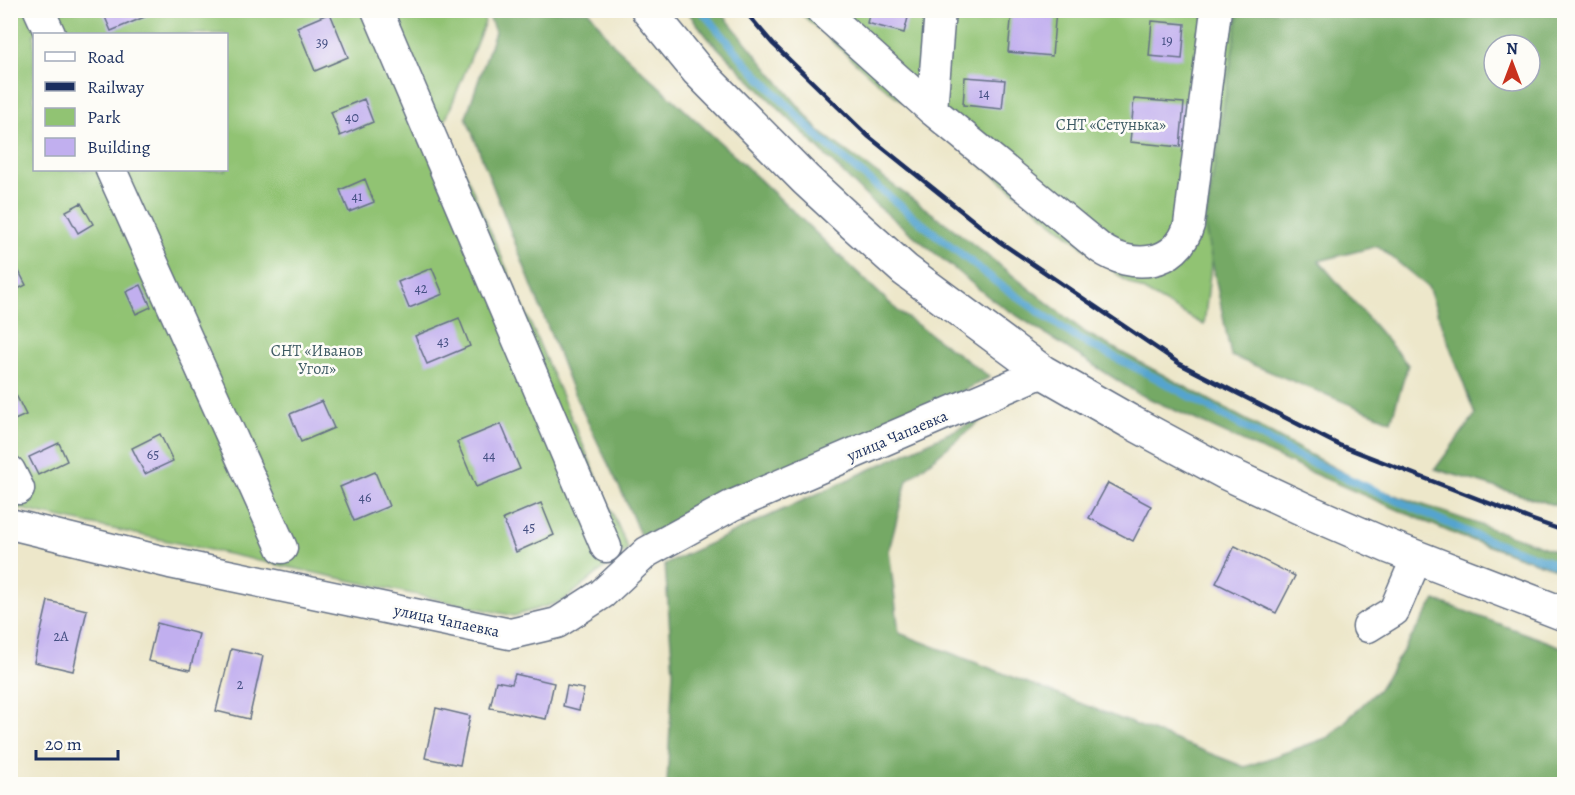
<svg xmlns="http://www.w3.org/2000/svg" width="1575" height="795" font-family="Alegreya,serif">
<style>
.green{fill:#91c373;stroke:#567968;stroke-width:1.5;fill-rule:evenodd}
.forest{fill:#74a965;stroke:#486c62;stroke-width:1.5;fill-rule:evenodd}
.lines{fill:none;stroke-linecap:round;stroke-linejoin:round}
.stream{stroke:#55a4cf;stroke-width:8}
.building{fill:#c1afef}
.minor-casing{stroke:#646f84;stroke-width:33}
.major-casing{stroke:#646f84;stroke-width:36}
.minor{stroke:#fff;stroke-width:30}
.major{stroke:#fff;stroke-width:33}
.rail{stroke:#1b2f5e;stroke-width:4.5}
.labels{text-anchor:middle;stroke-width:5;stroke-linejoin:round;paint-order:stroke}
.number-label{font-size:14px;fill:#444f82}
.park-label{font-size:16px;fill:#3e5b64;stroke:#fdfcf7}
.street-label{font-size:16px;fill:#1b2f5e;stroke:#fdfcf7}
</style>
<rect width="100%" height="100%" fill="#fdfcf7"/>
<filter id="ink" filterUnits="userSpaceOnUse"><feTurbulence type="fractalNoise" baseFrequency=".0167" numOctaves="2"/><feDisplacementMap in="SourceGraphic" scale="12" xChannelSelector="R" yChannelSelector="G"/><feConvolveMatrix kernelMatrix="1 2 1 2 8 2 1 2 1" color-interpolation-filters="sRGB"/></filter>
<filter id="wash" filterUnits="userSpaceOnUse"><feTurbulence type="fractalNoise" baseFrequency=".008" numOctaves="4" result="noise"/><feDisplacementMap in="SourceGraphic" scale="24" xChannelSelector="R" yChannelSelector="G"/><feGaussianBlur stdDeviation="1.35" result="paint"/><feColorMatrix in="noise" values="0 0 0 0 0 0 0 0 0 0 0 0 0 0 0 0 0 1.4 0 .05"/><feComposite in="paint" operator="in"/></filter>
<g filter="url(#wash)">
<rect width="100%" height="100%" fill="#ede7ca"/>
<path class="green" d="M11 11H481L485 22 444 124 628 549 563 601 514 616 11 507ZM34 34H226V170H34Z
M798 11H1241L1204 325 1126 281 874 79Z"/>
<path class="forest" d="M487 11H589L613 44 737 158 898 311 990 377 969 388 678 522 641 537 624 497 572 389 466 117 495 32Z
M687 11H720L820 132 951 227 1086 333 1366 485 1564 554V572L1459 536 1312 473 1137 393 991 299 869 199 708 38Z
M1239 11H1564V508L1435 469 1475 415 1428 287 1378 246 1319 261 1408 365 1391 421 1231 356 1205 227ZM1494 45H1530V81H1494Z
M988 415 907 480 889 550 899 633 1245 767 1329 737 1379 689 1435 600 1564 648V784H667L673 671 665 564Z"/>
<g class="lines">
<path class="stream" d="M701 10 746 63 821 140 920 222 999 284 1077 338 1156 378 1297 456 1474 535 1564 567"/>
</g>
<g id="blocks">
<path class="building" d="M102 10H153L154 13 111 31Z
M870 10H910L904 33 867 23Z
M1012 10H1056L1052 56 1008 52Z
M330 13 348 57 315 71 297 27Z
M1152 21 1185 24 1182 59 1149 56Z
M965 77 1005 80 1002 109 963 105Z
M364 99 373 122 340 136 331 112Z
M1134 99 1184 103 1180 147 1130 142Z
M365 179 374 202 349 212 340 190Z
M81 203 93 224 78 233 66 211Z
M10 254 26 285 10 293Z
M432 268 443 294 409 308 398 282Z
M141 285 151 307 136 314 126 292Z
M459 318 470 346 427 364 415 336Z
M15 393 26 415 10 422V395Z
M322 401 334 428 301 442 290 414Z
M501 424 520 469 476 487 457 442Z
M160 434 173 461 145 474 132 448Z
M59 443 67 461 38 475 29 457Z
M375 472 389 506 354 521 340 487Z
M1108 483 1151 506 1133 541 1089 518Z
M541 503 554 535 516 552 503 519Z
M1235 546 1295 576 1276 613 1216 583Z
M48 601 87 610 73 671 34 662Z
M157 623 199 634 190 670 148 661Z
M231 649 263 656 249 719 216 711Z
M515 674 554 683 546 719 490 708 496 681 512 684Z
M567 686 584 689 579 710 563 706Z
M436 708 470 716 460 765 425 758Z"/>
</g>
</g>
<g filter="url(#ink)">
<use href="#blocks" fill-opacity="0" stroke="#646f84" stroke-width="1.5"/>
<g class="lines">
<g class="minor-casing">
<path id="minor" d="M39 10 50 34
M377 10 606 547
M821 10 932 110 1100 248C1131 270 1177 267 1189 225L1216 10
M932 110 940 10
M111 170 282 548
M10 471 19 489
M10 524 170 563 510 634 557 623 602 594 647 552 731 506 1043 372
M1368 627 1394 611 1417 557"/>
</g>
<g class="major-casing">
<path id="major" d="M648 10 698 71 806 180 848 219 905 270 1043 372 1129 421 1224 472 1314 514 1390 547 1564 614"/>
</g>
<use href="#minor" class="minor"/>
<use href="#major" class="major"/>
<path class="rail" d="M744 10 773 44 868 136 1000 242 1180 364 1339 445 1530 519 1564 531"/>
</g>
</g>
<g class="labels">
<g class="number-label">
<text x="1167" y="45">19</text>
<text x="322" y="47">39</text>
<text x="984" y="98">14</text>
<text x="352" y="122">40</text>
<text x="357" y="201">41</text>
<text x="421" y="293">42</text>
<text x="443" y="346">43</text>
<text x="153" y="459">65</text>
<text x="489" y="460">44</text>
<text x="365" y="502">46</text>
<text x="529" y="532">45</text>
<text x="61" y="641">2А</text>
<text x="240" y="689">2</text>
</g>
<g class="park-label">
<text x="1111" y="130">СНТ «Сетунька»</text>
<text x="317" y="356">СНТ «Иванов<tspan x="317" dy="18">Угол»</tspan></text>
</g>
<g class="street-label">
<text transform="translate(897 435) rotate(-23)" y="6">улица Чапаевка</text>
<text transform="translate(447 620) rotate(12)" y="6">улица Чапаевка</text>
</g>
</g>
<rect width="1575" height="795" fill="none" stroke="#fdfcf7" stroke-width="36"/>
<rect x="33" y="33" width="195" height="138" fill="#fdfcf7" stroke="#a3aaba" stroke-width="1.5"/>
<rect x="45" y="52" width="30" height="9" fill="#ffffff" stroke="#a3aaba" stroke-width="1.5"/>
<text x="87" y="63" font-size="18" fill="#1b2f5e">Road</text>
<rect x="45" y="82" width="30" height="9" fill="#1b2f5e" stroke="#a3aaba" stroke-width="1.5"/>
<text x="87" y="93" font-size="18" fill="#1b2f5e">Railway</text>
<rect x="45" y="108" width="30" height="18" fill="#91c373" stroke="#a3aaba" stroke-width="1.5"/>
<text x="87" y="123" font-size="18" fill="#1b2f5e">Park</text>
<rect x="45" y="138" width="30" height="18" fill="#c1afef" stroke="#a3aaba" stroke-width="1.5"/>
<text x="87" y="153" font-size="18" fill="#1b2f5e">Building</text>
<g transform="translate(1512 63)"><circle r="28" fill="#fdfcf7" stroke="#a3aaba" stroke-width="1.5"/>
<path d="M0-4.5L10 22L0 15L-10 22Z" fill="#c8321e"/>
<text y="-9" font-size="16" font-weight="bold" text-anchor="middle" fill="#1b2f5e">N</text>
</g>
<path d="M36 750v9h82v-9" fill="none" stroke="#1b2f5e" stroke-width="3"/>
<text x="45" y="750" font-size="18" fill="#1b2f5e" stroke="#fdfcf7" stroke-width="4.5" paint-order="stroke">20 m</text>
</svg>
